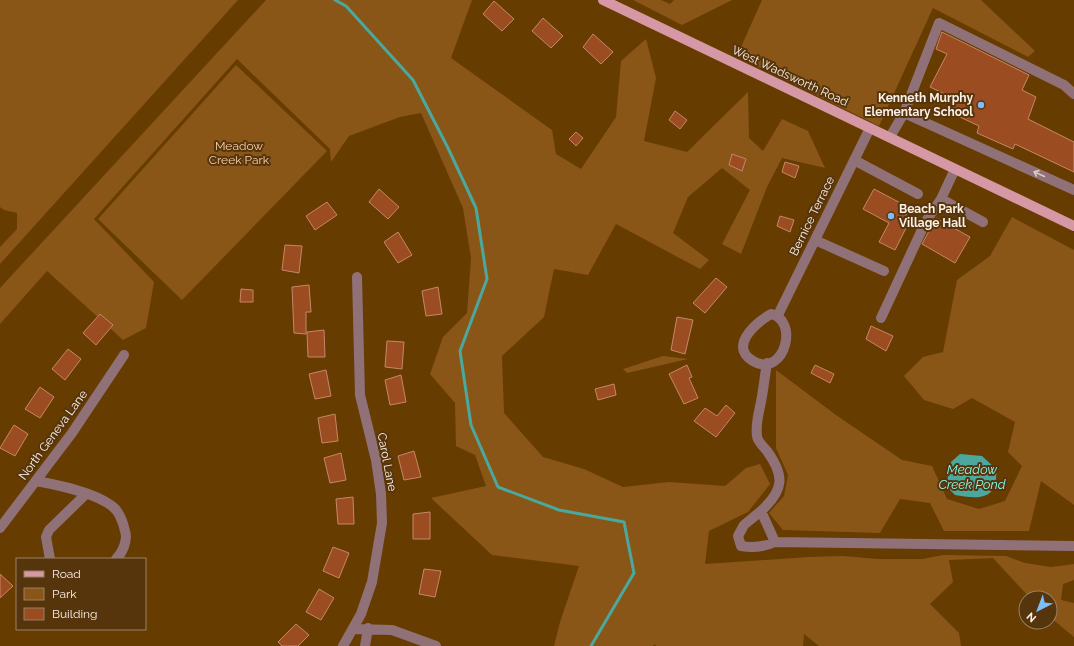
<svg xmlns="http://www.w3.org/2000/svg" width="1074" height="646" font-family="Raleway,sans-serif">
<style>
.green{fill:#895618}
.water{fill:#4ba89e}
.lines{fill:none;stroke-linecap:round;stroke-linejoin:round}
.stream{stroke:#4ba89e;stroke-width:3}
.building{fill:#9b4c21;stroke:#c68769}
.minor{stroke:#907177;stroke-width:10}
.major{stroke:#d698a4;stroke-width:10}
.oneway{stroke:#dccbc5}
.poi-dot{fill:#7bbef9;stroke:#56340c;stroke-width:1.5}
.labels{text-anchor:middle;stroke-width:4;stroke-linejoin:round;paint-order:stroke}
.street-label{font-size:12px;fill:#fcf1e7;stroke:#56340c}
.poi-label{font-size:12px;font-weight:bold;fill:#fcf1e7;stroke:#56340c;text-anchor:end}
.park-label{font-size:12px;fill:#fbd1a8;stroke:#56340c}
.water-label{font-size:13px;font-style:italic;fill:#87faee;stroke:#56340c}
</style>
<rect width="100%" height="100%" fill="#673c00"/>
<path class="green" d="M0 0H238L0 264V247L17 229V213L4 210 0 207Z
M266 0H472L451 58 552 130 556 154 581 169 616 117 621 61 646 39 656 78 644 141 687 152 748 92 749 138 763 151 782 119 808 131 825 168 782 158 767 187 741 254 722 244 750 190 722 168 688 197 673 233 709 260 700 269 616 224 588 275 554 269 544 317 502 356 504 413 543 457 584 469 623 487 669 482 725 486 746 468 760 464 770 484 748 512 709 531 705 564 808 557 843 556 877 559H923L943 555 1006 556 1025 563 1051 567 1074 564V580L1063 584 1061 600 1074 603V637L1050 617V598H1030L993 558 949 560 953 582 930 604 959 633 961 646H819L804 634 803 646H656L655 644 653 646H554L560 622 579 566 492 555 431 498 486 486 475 455 456 446 455 403 430 374 443 337 467 313 471 258 463 208 421 113 400 117 349 136 331 162 330 149 237 59 94 219 154 282 146 328 123 340 47 271 0 324V288Z
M633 0H661L670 4 674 0H732L682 25Z
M762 0H981L1035 51 1028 57 933 8 879 126 737 56Z
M236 65 327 151 182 300 98 219Z
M1012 217 1074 250V505L1041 481 1029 531H944L930 503 900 499 880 533 783 530 769 513 784 496 788 475 776 448V370L836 415 902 460 932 466 947 499 979 509 1005 501 1022 466 1008 452 1015 422 972 398 953 409 924 400 904 376 923 357 943 352 957 280 990 256Z
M663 356 688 359 627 373 623 369Z"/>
<path class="water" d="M960 454 982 456 997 470C996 475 996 482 995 486 988 502 968 497 955 495L946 486 951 462Z"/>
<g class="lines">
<path class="stream" d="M335 0 346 6 413 80 448 148 476 208 487 279 460 351 471 425 498 487 559 510 624 522 634 573 591 646"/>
</g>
<path class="building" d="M494 1 514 19 502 31 483 14Z
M543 18 563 36 551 48 532 31Z
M942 32 1029 75 1022 90 1036 97 1028 119 1074 142V172L1015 144 1013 149 977 133 979 126 947 111 953 98 930 87 947 54 936 49Z
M593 34 613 52 601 64 583 47Z
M675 111 687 120 680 129 669 120Z
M576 132 583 138 576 146 569 139Z
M732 154 746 159 742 171 729 165Z
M785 162 799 166 795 178 782 172Z
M379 189 399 207 388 219 369 202Z
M874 189 910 208 902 223 907 226 895 250 879 242 889 223 863 209Z
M327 202 337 215 315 230 306 216Z
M780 216 794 220 790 232 777 226Z
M936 218 970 237 955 263 922 244Z
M398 232 412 255 398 263 384 242Z
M285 245 302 246 299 273 282 270Z
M716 278 727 287 705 313 693 303Z
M309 285 311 312H306V334L294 333 292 287Z
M438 287 442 314 426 316 422 291Z
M241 289 253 290V302H240Z
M100 314 113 325 96 345 83 333Z
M677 317 693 320 685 354 671 350Z
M871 326 893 336 886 351 866 339Z
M324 330 325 357H308L307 332Z
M387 341 404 342 402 369 385 367Z
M68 349 81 359 65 380 52 369Z
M687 365 692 377 689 378 698 398 684 404 669 374Z
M815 365 834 374 830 383 811 373Z
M326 370 331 396 315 399 309 374Z
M401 375 406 402 390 405 385 380Z
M614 384 616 395 598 400 595 389Z
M40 387 54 397 40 418 25 409Z
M726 405 735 413 716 437 694 421 705 408 717 416Z
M335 414 338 441 322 443 318 418Z
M14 425 28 434 15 456 0 448Z
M414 451 421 477 404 480 398 456Z
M341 453 346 480 330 483 324 458Z
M353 497 354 524H338L336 499Z
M430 512V539H413V514Z
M333 547 349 553 339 578 323 571Z
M424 569 441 571 435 597 419 594Z
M0 574 13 586 0 598Z
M319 589 334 598 321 620 306 612Z
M296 624 309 635 298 646H282L278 642Z"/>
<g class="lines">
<path class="minor" d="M904 113 1074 190
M890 137 904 113 939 23 1064 85 1074 94
M854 160 918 194
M941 199 983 222
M815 240 884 271
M771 314C799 320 785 374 757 363 726 349 754 324 771 314Z
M778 315 870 128
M881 318 926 221 941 199 955 169
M767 363C765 374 764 385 762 396 760 410 755 422 757 436 757 441 763 446 767 451 785 476 784 490 761 511L775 542 1074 546
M36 481C58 485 94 492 112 506 120 512 123 522 125 531 128 540 123 552 116 559
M761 511 744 525 738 536 741 546C753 548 764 547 775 542
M0 528 72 433 124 355
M50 559 46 537 49 530 86 494
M353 629 392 630 436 646
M343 646 361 614 372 582 382 523 381 494 376 460 360 395 357 277
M365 646 368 628"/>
<path class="major" d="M603 0 1074 226"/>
</g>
<defs><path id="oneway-shaft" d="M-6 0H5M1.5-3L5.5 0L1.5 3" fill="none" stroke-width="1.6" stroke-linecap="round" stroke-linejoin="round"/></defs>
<use class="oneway" href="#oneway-shaft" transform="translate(1039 174) rotate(-155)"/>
<g class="poi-dot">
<circle cx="981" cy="105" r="4"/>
<circle cx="891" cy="216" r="4"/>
</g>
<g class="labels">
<g class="street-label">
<text transform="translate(790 76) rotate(25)" y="4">West Wadsworth Road</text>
<text transform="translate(812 216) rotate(-64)" y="4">Bernice Terrace</text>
<text transform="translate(53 435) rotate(-54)" y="4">North Geneva Lane</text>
<text transform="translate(387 462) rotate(79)" y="4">Carol Lane</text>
</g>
<g class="poi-label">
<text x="973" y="102">Kenneth Murphy<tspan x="973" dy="14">Elementary School</tspan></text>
<text x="899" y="213" text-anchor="start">Beach Park<tspan x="899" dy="14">Village Hall</tspan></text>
</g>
<g class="park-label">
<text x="239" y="150">Meadow<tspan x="239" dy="14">Creek Park</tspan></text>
</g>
<g class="water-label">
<text x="972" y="474">Meadow<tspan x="972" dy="15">Creek Pond</tspan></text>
</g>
</g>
<rect x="16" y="558" width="130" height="72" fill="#56340c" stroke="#988064"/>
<rect x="24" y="571" width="20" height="6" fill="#d698a4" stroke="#988064"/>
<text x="52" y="578" font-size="12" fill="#fcf1e7">Road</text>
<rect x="24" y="588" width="20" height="12" fill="#895618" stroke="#988064"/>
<text x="52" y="598" font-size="12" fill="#fcf1e7">Park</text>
<rect x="24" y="608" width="20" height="12" fill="#9b4c21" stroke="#988064"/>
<text x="52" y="618" font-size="12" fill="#fcf1e7">Building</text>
<g transform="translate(1038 610) rotate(222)"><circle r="19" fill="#56340c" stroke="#988064"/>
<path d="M0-3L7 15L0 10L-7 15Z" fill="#7bbef9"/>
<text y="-6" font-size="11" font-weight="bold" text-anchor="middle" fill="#fcf1e7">N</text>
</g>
</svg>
